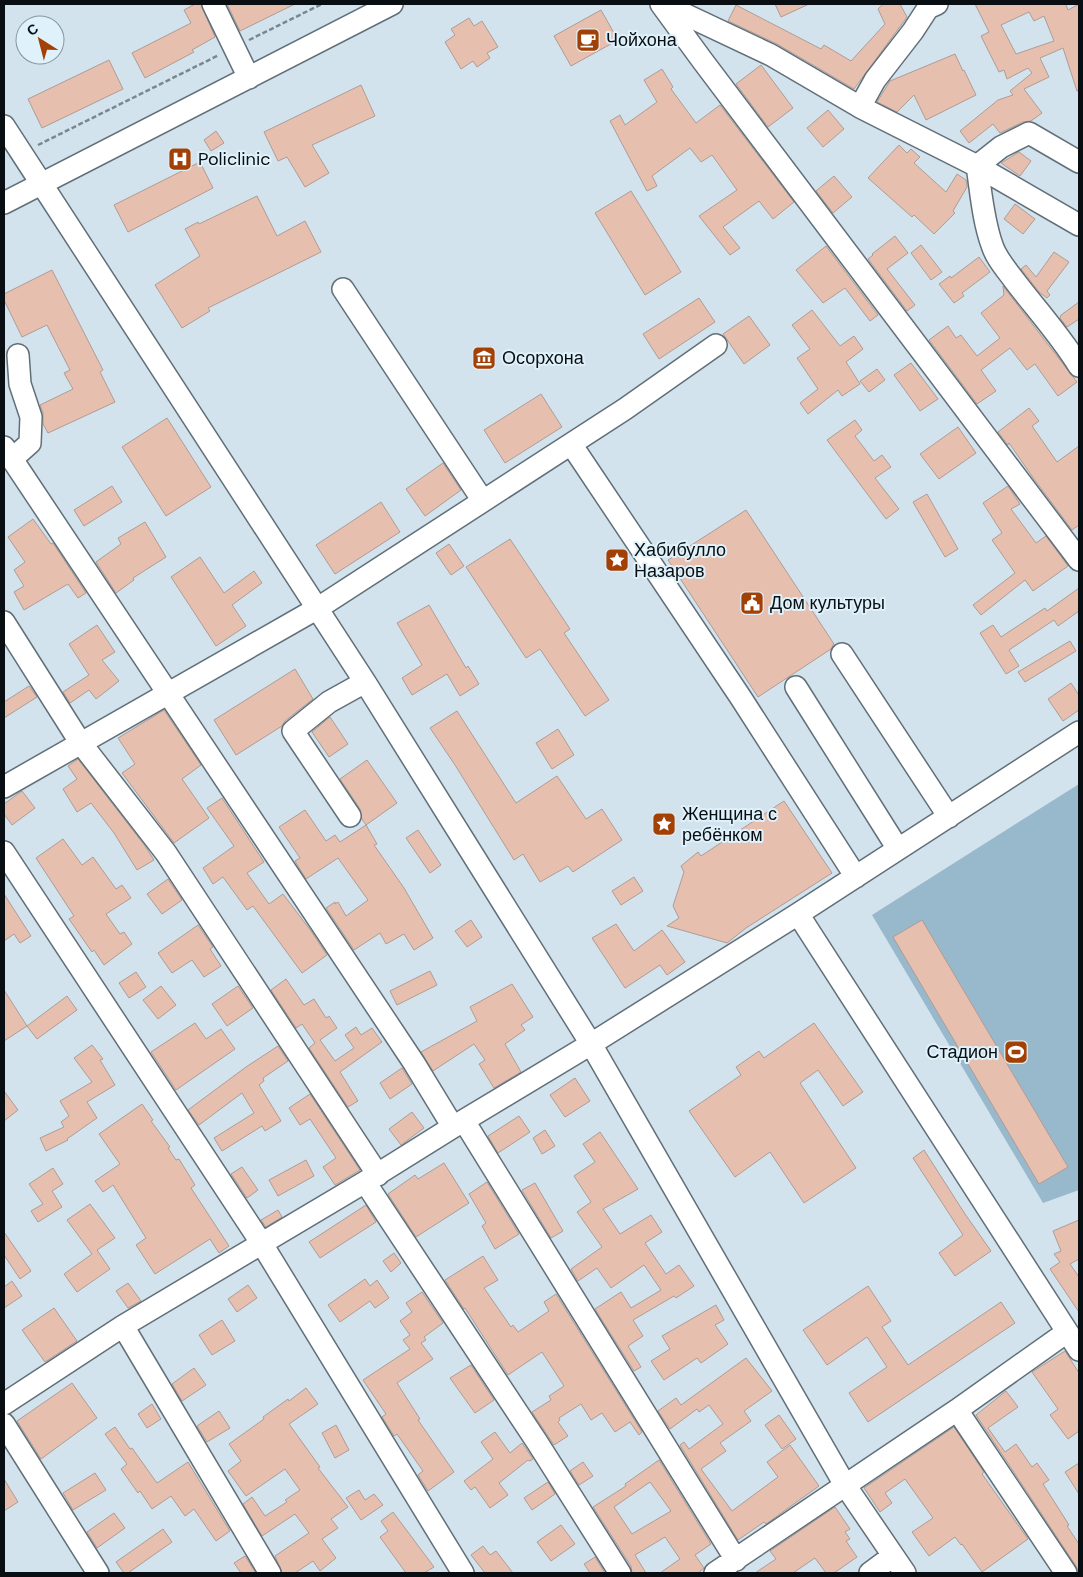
<svg xmlns="http://www.w3.org/2000/svg" width="1083" height="1577" font-family="'DM Sans',sans-serif">
<style>
.green{fill:#98b8cc}
.building{fill:#e7bfaf;stroke:#ae9c95;fill-rule:evenodd}
.lines{fill:none;stroke-linecap:round;stroke-linejoin:round}
.minor-casing{stroke:#606f78;stroke-width:24}
.path{stroke:#7b878f;stroke-width:2.5;stroke-dasharray:5 2.5;stroke-linecap:butt}
.minor{stroke:#fff;stroke-width:21}
.labels{text-anchor:middle;stroke-width:4;stroke-linejoin:round;paint-order:stroke}
.poi-label{font-size:18px;fill:#080e11;stroke:#dff1fb;text-anchor:start}
</style>
<rect width="100%" height="100%" fill="#d2e3ee"/>
<path class="green" d="M1079 784V1190L1043 1203 872 915Z"/>
<path class="building" d="M195 4H201L215 37 192 50 194 52 145 78 132 53 191 23 184 10Z
M227 4H295L240 31Z
M775 4H809L781 17Z
M883 4H900L907 17 854 89 777 44 728 21 736 5 821 49 824 45 851 61 885 24 878 9Z
M975 4H1068L1066 5 1068 10 1079 4V91H1077L1063 48 1040 58 1049 77 1024 89 1042 113 1031 121 1023 122 1000 133 993 124 969 143 960 131 998 100 1013 95 1010 91 1032 73 1028 68 1007 79 1004 70 999 72 981 36 989 32ZM1029 12 1034 21 1044 16 1054 41 1016 54 1001 25Z
M601 10 618 40 571 66 554 36Z
M469 18 474 26 482 21 498 47 487 53 490 58 477 67 473 61 461 69 445 42 455 35 451 29Z
M955 54 963 71 964 70 976 95 926 120 914 95 897 112 877 102 890 81Z
M109 60 123 89 42 128 28 99Z
M761 65 793 108 768 127 736 84Z
M662 69 673 87 671 89 696 123 720 105 794 202 773 219 759 201 723 227 740 248 730 255 699 216 737 190 712 155 701 162 690 148 652 176 657 186 647 191 610 121 620 115 625 125 657 102 644 80Z
M361 85 375 116 312 145 329 173 305 187 287 157 278 161 264 132Z
M828 110 844 129 823 147 807 128Z
M216 131 224 143 211 151 204 140Z
M899 145 907 153 911 149 920 157 914 163 946 192 957 174 966 180 967 187 953 211 955 213 934 234 914 215 912 217 868 178Z
M1019 152 1031 161 1020 176 1001 163Z
M200 162 213 188 128 232 114 205Z
M834 176 852 197 833 213 816 191Z
M631 191 681 272 645 295 595 213Z
M257 196 277 236 305 221 321 252 208 308 210 311 182 328 155 285 200 256 185 229 198 222 199 224Z
M1015 204 1035 219 1023 234 1004 219Z
M895 236 908 253 887 269 915 305 907 311 868 259 873 255 872 254Z
M921 245 942 272 931 280 911 253Z
M826 246 878 315 870 321 845 288 823 303 796 270Z
M1054 252 1069 262 1047 291 1050 295 1047 298 1039 292 1021 269 1026 265 1036 277Z
M979 257 990 272 962 293 964 296 954 303 939 284 950 276 951 278Z
M52 270 103 370 100 372 115 402 48 433 43 424V413L40 405 73 389 64 373 70 370 47 325 22 337 4 300V294Z
M1003 286 1077 382 1058 396 1035 364 1027 370 1010 348 981 370 996 391 977 404 929 340 948 326 956 338 961 335 977 356 1000 338 981 313 1004 295Z
M699 298 715 322 659 359 643 334Z
M1079 302V319L1067 327 1060 318 1061 315Z
M812 310 840 346 854 336 863 349 846 362 860 384 842 396 838 390 808 414 800 403 818 389 797 358 810 349 792 325Z
M749 316 770 345 744 364 723 334Z
M911 363 938 399 920 411 894 375Z
M877 369 885 380 869 392 860 381Z
M541 394 562 427 505 463 484 430Z
M1029 408 1039 421 1032 426 1057 462 1079 446V525L1072 530 1034 479 1009 443 1008 445 998 432Z
M167 418 211 487 166 516 122 447Z
M855 420 862 430 855 436 874 461 882 455 891 467 875 478 899 509 886 519 827 440Z
M958 427 976 453 939 479 920 454Z
M443 463 461 490 425 516 406 489Z
M112 486 122 502 84 526 74 510Z
M1008 486 1020 504 1011 509 1036 543 1046 536 1068 566 1033 591 1025 580 981 615 973 605 1015 573 992 540 1002 533 983 503Z
M927 494 958 549 945 557 913 502Z
M381 502 400 532 335 574 316 545Z
M746 510 834 644 831 649 758 697 668 560Z
M33 519 51 544 53 543 86 593 78 598 68 584 24 610 14 592 24 586 14 570 25 562 8 537Z
M145 522 166 557 133 578 134 580 116 593 96 562 121 544 118 538Z
M510 539 570 629 564 633 609 700 585 716 540 649 526 658 466 567Z
M449 544 464 566 451 575 436 553Z
M200 557 224 593 254 571 262 583 232 605 246 626 216 646 171 577Z
M1079 588V611L1058 626 1054 620 1009 650 1019 666 1006 674 980 633 993 625 1001 637 1045 608 1047 611Z
M429 605 466 668 468 666 479 684 460 696 447 674 412 695 402 678 422 665 397 623Z
M97 625 115 652 102 660 119 681 96 699 89 690 70 703 63 692 89 675 69 644Z
M1070 641 1076 651 1025 682 1018 672Z
M295 669 313 699 285 721 282 726 236 755 214 720Z
M1071 683 1079 695V710L1063 721 1048 699Z
M29 686 37 697 4 718V702Z
M164 710 201 765 182 779 209 818 174 843 122 773 135 764 118 738Z
M457 711 516 803 557 776 586 819 602 809 622 840 573 872 568 866 540 882 523 854 514 860 455 765 430 728Z
M330 717 348 744 329 757 312 732Z
M558 729 574 755 552 769 536 743Z
M78 759 145 846 154 860 137 870 114 833 91 803 77 812 63 789 77 779 68 766Z
M367 760 397 803 366 825 362 819 360 809 340 779Z
M22 791 35 808 12 825 4 814V804Z
M222 798 264 862 247 873 269 904 283 894 311 931 327 955 302 973 253 906 247 910 223 877 213 884 203 868 234 846 207 808Z
M784 801 832 873 746 928 727 943 667 926 679 918 673 906 684 872 681 866 698 852 701 856Z
M305 810 326 841 335 835 340 842 366 825 377 844 374 845 404 888 433 938 414 950 404 934 386 944 380 933 354 950 326 908 335 902V904L338 902 346 916 368 900 338 858 306 879 295 861 300 858 279 827Z
M418 830 441 865 430 873 406 838Z
M63 839 82 865 93 857 116 889 122 885 131 898 106 914 120 934 124 932 132 944 104 965 94 950 92 952 69 919 74 916 36 858Z
M634 877 643 891 621 905 612 891Z
M168 879 182 900 162 914 147 894Z
M4 894 31 936 20 943 14 934 4 941Z
M471 920 482 937 467 947 455 931Z
M922 920 1068 1167 1039 1184 893 937Z
M616 924 634 951 662 930 685 962 667 975 660 965 625 988 592 938Z
M198 925 213 947 210 949 221 966 204 977 192 960 172 973 158 953Z
M430 971 437 985 397 1005 390 991Z
M136 972 146 987 129 998 119 983Z
M286 979 304 1005 314 999 326 1018 329 1016 337 1028 320 1040 335 1061 354 1048 345 1035 356 1027 361 1035 372 1028 382 1042 340 1072 358 1101 348 1107 309 1048 315 1043 302 1024 296 1028 271 990Z
M512 984 533 1017 521 1025 525 1030 505 1044 521 1072 494 1088 479 1064 485 1060 474 1044 433 1071 421 1052 477 1021 470 1007Z
M161 986 176 1005 158 1019 143 1000Z
M238 986 253 1008 227 1026 212 1004Z
M4 990 27 1026 67 996 77 1010 37 1039 27 1026 4 1041Z
M195 1023 206 1039 221 1029 235 1049 176 1090 151 1052Z
M814 1023 863 1092 843 1106 818 1070 800 1083 856 1168 804 1203 770 1152 735 1177 689 1111 741 1075 736 1067 759 1051 764 1058Z
M92 1045 103 1059 100 1060 115 1085 87 1102 97 1118 67 1139 68 1140 46 1151 40 1138 64 1127 61 1122 69 1116 60 1101 92 1082 74 1058Z
M278 1046 288 1061 263 1078 264 1081 259 1085 281 1121 265 1131 262 1126 222 1151 214 1138 254 1113 242 1093 199 1125 188 1110 246 1067Z
M402 1068 412 1084 390 1099 380 1083Z
M575 1078 590 1101 565 1117 550 1095Z
M4 1091 18 1110 4 1121Z
M310 1094 360 1170 335 1185 323 1167 336 1158 310 1119 300 1125 289 1108Z
M142 1104 153 1120 151 1121 170 1147 168 1148 176 1160 179 1159 195 1185 191 1188 229 1246 219 1253 210 1239 155 1274 136 1245 146 1238 113 1185 103 1192 95 1181 120 1164 99 1134Z
M412 1112 424 1128 401 1145 389 1129Z
M519 1116 530 1132 498 1153 488 1136Z
M545 1130 555 1146 542 1154 533 1138Z
M600 1132 638 1189 603 1209 620 1234 651 1215 662 1232 645 1243 666 1274 679 1265 694 1286 676 1298 674 1296 633 1320 643 1336 628 1346 641 1367 634 1371 595 1309 621 1292 631 1308 661 1290 644 1265 611 1288 597 1268 578 1281 571 1269 602 1247 577 1212 591 1202 574 1176 595 1162 583 1144Z
M924 1150 965 1214 991 1251 955 1276 939 1253 963 1235 913 1158Z
M306 1160 314 1176 278 1196 269 1180Z
M444 1163 469 1203 416 1237 388 1194 415 1175 418 1179Z
M242 1167 258 1190 247 1198 231 1174Z
M53 1168 63 1184 52 1191 62 1207 38 1222 31 1211 43 1204 29 1184Z
M487 1182 519 1234 495 1249 482 1226 486 1223 469 1194Z
M535 1183 563 1231 551 1238 522 1190Z
M90 1204 115 1238 97 1250 110 1269 77 1292 64 1274 92 1254 67 1220Z
M366 1205 376 1222 320 1258 309 1242Z
M278 1210 282 1217 266 1227 261 1220Z
M1079 1220V1259L1070 1264 1079 1277V1312L1050 1269 1060 1262 1054 1254 1061 1251 1053 1231Z
M4 1232 31 1271 20 1279 4 1255Z
M394 1253 401 1263 391 1272 383 1261Z
M483 1256 498 1280 484 1288 511 1327 513 1325 518 1332 549 1311 544 1302 556 1294 642 1432 639 1435 630 1422 615 1432 602 1413 591 1420 581 1404 559 1418 560 1420 558 1422 568 1436 554 1445 532 1412 551 1400 549 1396 564 1386 542 1352 508 1375 465 1308 464 1309 445 1280Z
M365 1279 370 1286 377 1280 389 1298 375 1308 370 1301 340 1322 328 1305Z
M12 1281 22 1296 4 1308V1287Z
M128 1283 141 1301 128 1308 116 1291Z
M248 1285 257 1298 237 1312 228 1299Z
M868 1286 891 1321 882 1327 908 1365 1001 1302 1015 1323 868 1422 849 1393 887 1367 867 1337 827 1365 803 1330Z
M422 1292 443 1323 424 1337 426 1340 421 1343 433 1359 397 1383 420 1419 418 1420 454 1472 428 1491 418 1475 423 1471 397 1434 394 1436 382 1417 386 1414 363 1380 410 1349 403 1340 410 1335 400 1321 412 1312 406 1303Z
M716 1305 724 1320 715 1325 728 1344 701 1363 697 1358 664 1380 651 1361 670 1349 662 1336Z
M54 1308 77 1341 45 1362 22 1330Z
M222 1320 235 1341 212 1355 199 1335Z
M1065 1351 1079 1373V1431L1068 1439 1050 1415 1058 1409 1032 1372Z
M746 1358 772 1391 744 1411 751 1421 720 1443 726 1451 701 1469 732 1511 778 1477 767 1462 790 1445 819 1486 766 1524 764 1522 738 1540 680 1445 684 1442 689 1449 723 1424 709 1405 699 1412 697 1409 670 1429 658 1411 676 1398 681 1405Z
M471 1365 494 1400 475 1413 450 1378Z
M194 1368 206 1385 182 1401 172 1384Z
M72 1383 97 1418 41 1459 17 1421Z
M306 1388 318 1404 289 1424 320 1467 318 1468 348 1507 331 1519 338 1528 322 1539 336 1558 320 1571 313 1561 295 1573H282L275 1556 309 1533 295 1514 262 1536 243 1504 252 1497 265 1516 287 1502 285 1500 300 1490 285 1469 246 1496 228 1471 241 1461 229 1444 264 1419 263 1417 288 1399 289 1401Z
M1006 1391 1018 1407 988 1428 1005 1452 1016 1444 1032 1467 1037 1463 1049 1480 1043 1484 1069 1525 1067 1526 1079 1544V1573L1076 1566 976 1415Z
M152 1404 161 1419 147 1428 138 1414Z
M219 1411 230 1428 207 1442 197 1426Z
M779 1415 796 1439 782 1449 765 1425Z
M336 1425 349 1450 335 1458 322 1433Z
M115 1427 130 1449 132 1448 157 1483 188 1462 230 1531 216 1541 194 1509 185 1516 171 1496 152 1509 140 1491 138 1493 121 1469 127 1464 105 1434Z
M954 1427 984 1472 982 1474 1028 1539 982 1572 962 1544 961 1545 955 1537 929 1556 912 1532 933 1518 905 1479 885 1493 892 1503 880 1512 864 1488Z
M495 1432 510 1453 522 1443 533 1459 530 1461 528 1460 499 1483 508 1495 490 1508 475 1487 471 1490 464 1481 493 1459 481 1442Z
M659 1460 711 1544 695 1555 704 1568 698 1573H660L680 1559 665 1537 635 1555 646 1573H632L631 1566 593 1507 626 1486 625 1484ZM650 1482 671 1511 632 1534 614 1507Z
M583 1462 593 1476 579 1485 570 1471Z
M1079 1463V1494L1065 1472Z
M95 1473 106 1490 73 1510 63 1493Z
M4 1479 18 1502 4 1511Z
M548 1482 555 1494 532 1510 524 1498Z
M359 1490 365 1500 374 1494 383 1505 361 1520 346 1498Z
M835 1507 850 1529 845 1532 850 1539 846 1541 857 1557 834 1573H826L815 1558 793 1573H755L776 1559 770 1551Z
M393 1512 434 1567 424 1573H406L380 1537 388 1531 381 1521Z
M114 1513 125 1528 97 1548 87 1532Z
M561 1525 575 1544 551 1561 537 1542Z
M163 1529 172 1542 128 1573H124L116 1562Z
M483 1546 490 1555 496 1551 513 1573H485L471 1555Z
M245 1556 256 1573H241L234 1563Z
M595 1557 605 1573H590L584 1564Z"/>
<g class="lines">
<g class="minor-casing">
<path id="minor" d="M213 4 249 78
M661 4 702 60 1079 560
M663 4 771 55 860 107 977 166 1079 225
M860 107 875 80 913 31 928 8 937 4
M4 126 365 682 591 1044 845 1485 905 1573
M1079 162 1029 133 1001 147 977 166C981 192 983 220 992 245 996 258 1006 269 1014 280 1036 309 1060 335 1079 366
M4 203 392 4
M343 289 483 501
M571 444 741 698 856 877
M4 447 414 1063 453 1127
M12 459 30 443 31 417 20 384 18 355
M4 622 80 742 166 853 378 1175
M842 654 949 817
M796 687 898 849
M4 787 318 608 625 409 716 345
M350 816 293 731 329 702 365 682
M4 852 262 1244 463 1573
M798 914 1079 1350
M464 1121 736 1560
M365 1182 537 1442 620 1573
M123 1326 270 1573
M4 1404 123 1326 365 1182 453 1127 591 1044 798 914 1079 732
M957 1410 1066 1573
M4 1424 98 1573
M715 1573 957 1410 1067 1332
M870 1573 893 1556"/>
</g>
<path class="path" d="M249 40 322 4
M38 145 219 55"/>
<use href="#minor" class="minor"/>
</g>
<defs>
<g id="cafe-square" transform="scale(1.25)"><rect x="-9" y="-9" width="18" height="18" rx="4" fill="#a34006" stroke="#dff1fb"/><path d="M-5.5-4.5H6V0H3Q3 3.5 0 3.5H-2.5Q-5.5 3.5-5.5 0ZM3-3.2v2h1.7v-2ZM-6 4.5H4V6H-6Z" fill="#fff"/></g>
<g id="hospital-square" transform="scale(1.25)"><rect x="-9" y="-9" width="18" height="18" rx="4" fill="#a34006" stroke="#dff1fb"/><path d="M-5-5h3v3.5h4V-5h3V5h-3V1.5h-4V5h-3Z" fill="#fff"/></g>
<g id="museum-square" transform="scale(1.25)"><rect x="-9" y="-9" width="18" height="18" rx="4" fill="#a34006" stroke="#dff1fb"/><path d="M0-6L6-3V-2H-6V-3ZM-5-1h2V3h-2ZM-1-1h2V3h-2ZM3-1h2V3H3ZM-6 4H6V6H-6Z" fill="#fff"/></g>
<g id="sight-square" transform="scale(1.25)"><rect x="-9" y="-9" width="18" height="18" rx="4" fill="#a34006" stroke="#dff1fb"/><path d="M0-6L1.8-2.2L6-1.7L2.9 1.2L3.7 5.4L0 3.3L-3.7 5.4L-2.9 1.2L-6-1.7L-1.8-2.2Z" fill="#fff"/></g>
<g id="civic-square" transform="scale(1.25)"><rect x="-9" y="-9" width="18" height="18" rx="4" fill="#a34006" stroke="#dff1fb"/><path d="M-.6-6.5H3V-4.5H.6V-3L4-1V1h2V6H-6V1h2V-1L-.6-3ZM-1.2 2.5V6h2.4V2.5Z" fill="#fff"/></g>
<g id="stadium-square" transform="scale(1.25)"><rect x="-9" y="-9" width="18" height="18" rx="4" fill="#a34006" stroke="#dff1fb"/><path d="M0-5a6.5 5 0 1 0 0 10a6.5 5 0 1 0 0-10ZM-3.5-1.8h7v3.6h-7Z" fill="#fff"/></g>
</defs>
<g fill-rule="evenodd">
<use href="#cafe-square" x="588" y="40"/>
<use href="#hospital-square" x="180" y="159"/>
<use href="#museum-square" x="484" y="358"/>
<use href="#sight-square" x="617" y="560"/>
<use href="#civic-square" x="752" y="603"/>
<use href="#sight-square" x="664" y="824"/>
<use href="#stadium-square" x="1016" y="1052"/>
</g>
<g class="labels">
<g class="poi-label">
<text x="606" y="46">Чойхона</text>
<text x="198" y="165">Policlinic</text>
<text x="502" y="364">Осорхона</text>
<text x="634" y="556">Хабибулло<tspan x="634" dy="21">Назаров</tspan></text>
<text x="770" y="609">Дом культуры</text>
<text x="682" y="820">Женщина с<tspan x="682" dy="21">ребёнком</tspan></text>
<text x="998" y="1058" text-anchor="end">Стадион</text>
</g>
</g>
<rect width="1083" height="1577" fill="none" stroke="#080e11" stroke-width="10"/>
<g transform="translate(40 40) rotate(324)"><circle r="24" fill="#dff1fb" stroke="#89969d"/>
<path d="M0-4L9 19L0 12L-9 19Z" fill="#a34006"/>
<text y="-8" font-size="14" font-weight="bold" text-anchor="middle" fill="#080e11">С</text>
</g>
</svg>
